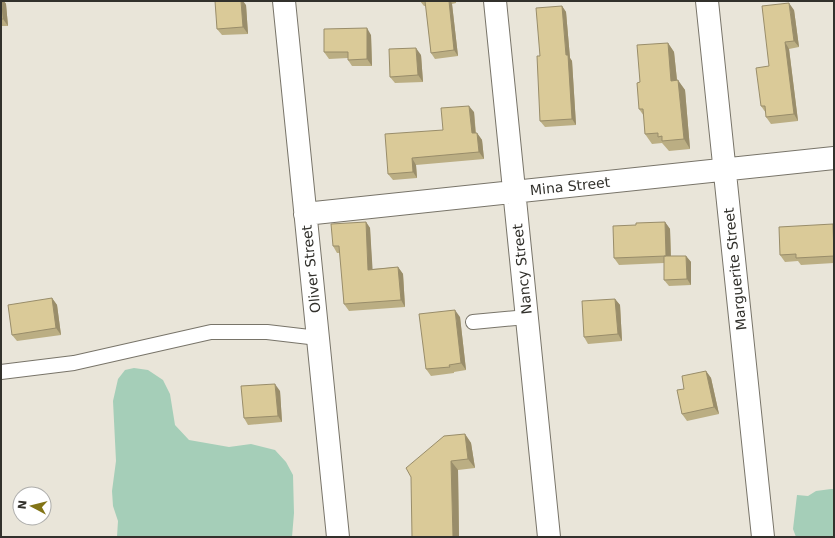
<svg xmlns="http://www.w3.org/2000/svg" width="835" height="538" font-family="'DejaVu Sans',sans-serif">
<style>
.green{fill:#a5ceb8}
.lines{fill:none;stroke-linecap:round;stroke-linejoin:round}
.lane-casing{stroke:#787469;stroke-width:16}
.street-casing{stroke:#787469;stroke-width:24}
.lane{stroke:#fff;stroke-width:14}
.street{stroke:#fff;stroke-width:22}
.wall{fill:#bbae83}
.shaded-wall{fill:#998d6a}
.building{fill:#daca98;stroke:#998d6a}
.labels{text-anchor:middle;stroke-width:3;stroke-linejoin:round;paint-order:stroke}
.street-label{font-size:14px;fill:#32312c;stroke:#fff}
</style>
<rect width="100%" height="100%" fill="#e9e5d9"/>
<path class="green" d="M134 368 148 370 163 380 170 394 175 425 189 440 229 447 251 444 275 450 286 462 293 475 294 513 292 537H117L118 521 113 506 112 491 116 461 113 401 118 379 125 370Z
M831 489H834V537H796L793 529 797 495 808 496 816 491Z"/>
<g class="lines">
<g class="lane-casing">
<path id="lane" d="M473 322 527 317
M1 372 74 363 211 332H267L318 338"/>
</g>
<g class="street-casing">
<path id="street" d="M284 1 338 537
M495 1 549 537
M707 1 763 537
M305 214 834 158"/>
</g>
<use href="#lane" class="lane"/>
<use href="#street" class="street"/>
</g>
<path class="wall" d="M1 1H4L6 4 8 26H1Z
M420 1H456V3L452 4 458 56 435 59 431 53 426 6H424Z
M246 5 248 34 222 35 217 29Z
M562 6 566 12 570 58 572 61 576 125 545 127 540 121V56Z
M794 10 799 47 789 49 798 121 771 124 766 117V113L761 106Z
M371 35 372 66H352L348 60V58L329 59 324 52Z
M668 43 674 52 677 80 685 90 690 149 669 151 662 143 652 144 645 134 644 116 639 109 640 82Z
M421 55 423 82 395 83 390 77Z
M474 112 476 133H477L482 140 484 159 416 165 417 178 393 180 388 174 443 130Z
M366 222 370 228 372 269 398 267 403 274 405 307 349 311 344 304 340 253H337L333 246Z
M665 222 670 229 671 256H686L691 262V285L669 286 664 280V263L619 265 614 258 636 225Z
M834 226V263L801 265 798 261 785 262 780 255Z
M52 298 57 305 61 335 17 341 12 335Z
M615 299 620 305 622 341 588 344 584 337Z
M460 317 466 370 454 372V373L431 376 426 369Z
M706 371 711 378 719 414 687 421 682 414Z
M280 391 282 422 248 425 244 418Z
M465 434 471 443 475 468 458 470 459 537H412Z"/>
<path class="shaded-wall" d="M2 1H4L6 4 8 26 3 19Z
M241 1H243L246 5 248 34 243 27Z
M449 1H451L452 4 458 56 454 50Z
M789 3 794 10 799 47 794 41Z
M562 6 566 12 570 58 572 61 576 125 572 119Z
M367 28 371 35 372 66 367 59Z
M785 42 789 49 798 121 794 114Z
M668 43 674 52 678 90 671 81Z
M416 48 421 55 423 82 418 75Z
M678 80 685 90 690 149 684 139Z
M469 106 474 112 476 140 472 133Z
M477 133 482 140 484 159 479 152Z
M412 158 416 165 417 178 413 172Z
M366 222 370 228 373 276 368 270Z
M665 222 670 229 671 263 666 256Z
M833 224 834 226V251Z
M686 256 691 262V285L687 279Z
M398 267 403 274 405 307 401 300Z
M52 298 57 305 61 335 56 328Z
M615 299 620 305 622 341 618 334Z
M455 310 460 317 466 370 461 363Z
M706 371 711 378 719 414 714 407Z
M275 384 280 391 282 422 278 416Z
M465 434 471 443 475 468 468 459Z
M451 461 458 470 459 537H453Z"/>
<path class="building" d="M1 1H2L3 19H1Z
M215 1H241L243 27 217 29Z
M425 1H449L454 50 431 53Z
M789 3 794 41 785 42 794 114 766 117 765 106H761L756 68 769 66 762 6Z
M562 6 566 55H568L572 119 540 121 537 56H540L536 8Z
M367 28V59L348 60V52H324V29Z
M668 43 671 81 678 80 684 139 662 141V136L658 137V133L645 134 643 109H639L637 83 640 82 637 45Z
M416 48 418 75 390 77 389 49Z
M469 106 472 133H477L479 152 412 158 413 172 388 174 385 134 443 130 441 108Z
M366 222 368 270 398 267 401 300 344 304 339 246H333L331 224Z
M665 222 666 256 614 258 613 226 636 225V223Z
M833 224 834 256 796 258V254L780 255 779 227Z
M664 256H686L687 279 664 280Z
M52 298 56 328 12 335 8 305Z
M615 299 618 334 584 337 582 301Z
M455 310 461 363 449 365 450 367 426 369 419 314Z
M706 371 714 407 682 414 677 390 684 389 682 376Z
M275 384 278 416 244 418 241 386Z
M465 434 468 459 451 461 453 537H412L411 477 406 468 444 436Z"/>
<g class="labels">
<g class="street-label">
<text transform="translate(570 186) rotate(-6)" y="5">Mina Street</text>
<text transform="translate(311 269) rotate(-96)" y="5">Oliver Street</text>
<text transform="translate(522 269) rotate(-96)" y="5">Nancy Street</text>
<text transform="translate(735 269) rotate(-96)" y="5">Marguerite Street</text>
</g>
</g>
<rect width="835" height="538" fill="none" stroke="#32312c" stroke-width="4"/>
<g transform="translate(32 506) rotate(277)"><circle r="19" fill="#ffffff" stroke="#adadab"/>
<path d="M0-3L7 15L0 10L-7 15Z" fill="#827416"/>
<text y="-6" font-size="11" font-weight="bold" text-anchor="middle" fill="#32312c">N</text>
</g>
</svg>
